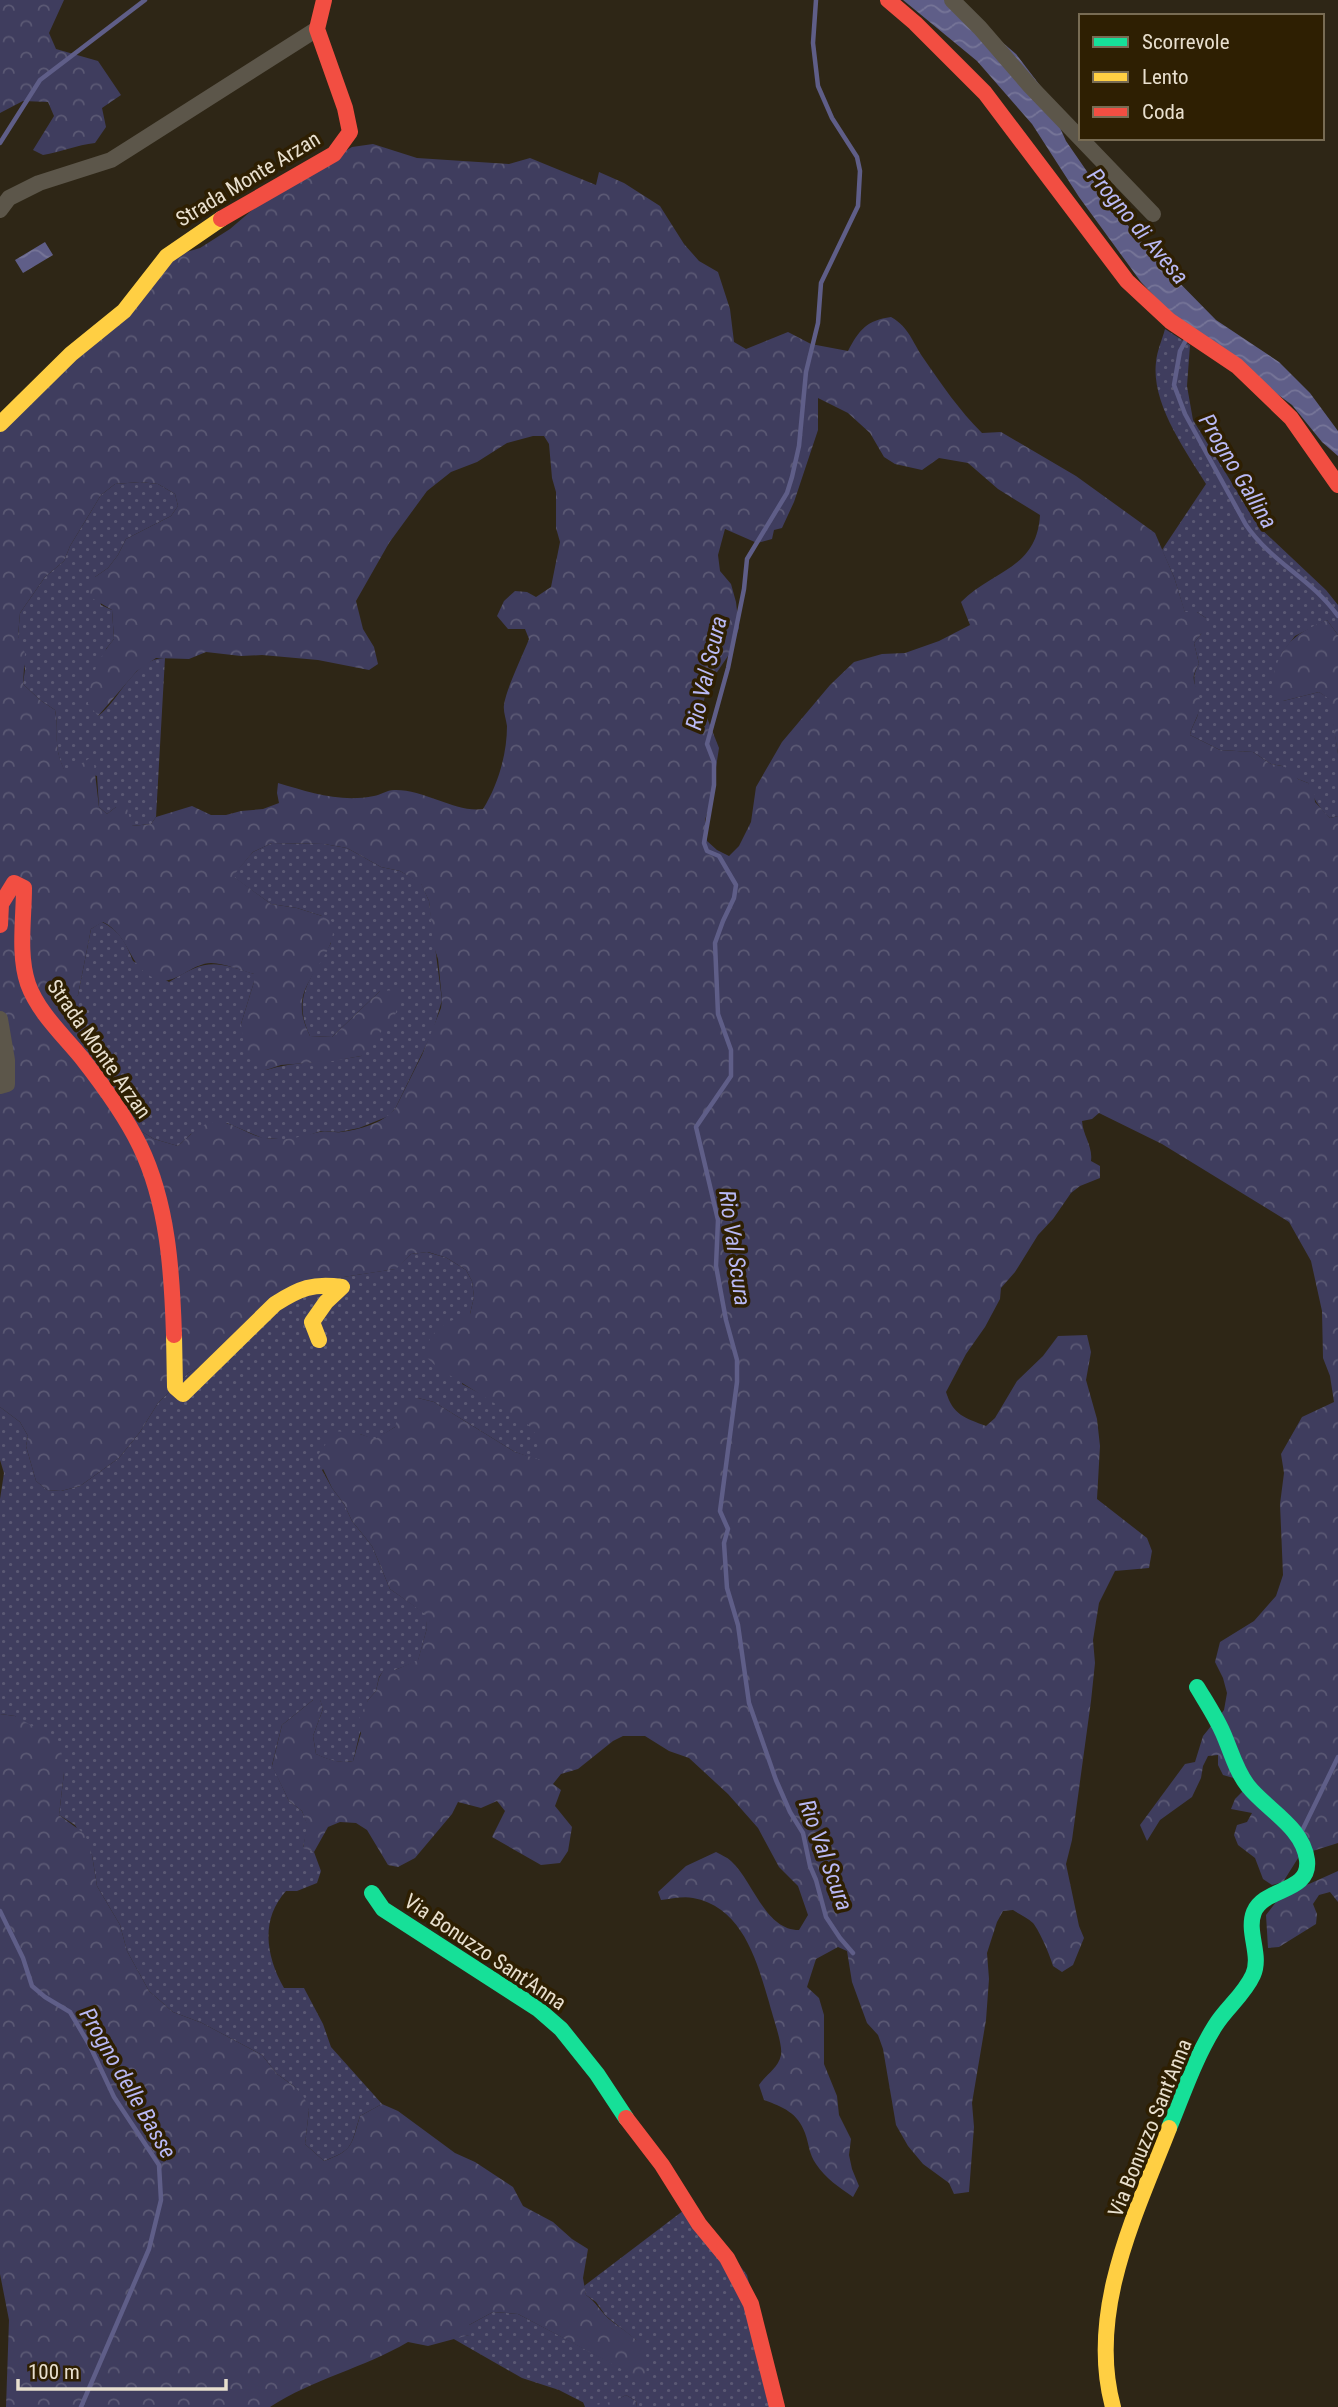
<svg xmlns="http://www.w3.org/2000/svg" width="1338" height="2407" font-family="'Roboto Condensed',sans-serif">
<style>
.grass{fill:url(#grass-dots)}
.forest{fill:url(#forest-crowns);fill-rule:evenodd}
.water{fill:url(#water-waves)}
.lines{fill:none;stroke-linecap:round;stroke-linejoin:round}
.stream{stroke:#5f5e88;stroke-width:4.5}
.street{stroke:#5c564a;stroke-width:16}
.fast{stroke:#16e098;stroke-width:16}
.slow{stroke:#ffcf43;stroke-width:16}
.jam{stroke:#f24e42;stroke-width:16}
.labels{text-anchor:middle;stroke-width:7;stroke-linejoin:round;paint-order:stroke}
.street-label{font-size:21px;fill:#e8dfce;stroke:#2e1f02}
.water-label{font-size:23px;font-style:italic;fill:#b9b9f5;stroke:#2e1f02}
</style>
<defs>
<pattern id="grass-dots" width="8" height="8" patternUnits="userSpaceOnUse" patternTransform="scale(1.75)"><rect width="8" height="8" fill="#3f3d5e"/><path d="M2 2h.1M6 6h.1" fill="none" stroke="#5b5974" stroke-width="1.8" stroke-linecap="round"/></pattern>
<pattern id="forest-crowns" width="20" height="18" patternUnits="userSpaceOnUse" patternTransform="scale(1.75)"><rect width="20" height="18" fill="#3f3d5e"/><path d="M2 6a3 3 0 1 1 6 0M12 15a3 3 0 1 1 6 0" fill="none" stroke="#5b5974"/></pattern>
<pattern id="water-waves" width="16" height="10" patternUnits="userSpaceOnUse" patternTransform="scale(1.75)"><rect width="16" height="10" fill="#5f5e88"/><path d="M0 5q4-4 8 0t8 0" fill="none" stroke="#767598"/></pattern>
</defs>
<rect width="100%" height="100%" fill="#2e2616"/>
<path class="grass" d="M1165 329 1190 345 1187 386 1193 420 1259 527 1326 590 1338 605V635L1327 620 1295 636 1282 653 1283 701 1319 692 1330 699 1338 754V816L1330 818C1318 807 1313 798 1308 783L1298 779 1282 766 1271 764 1253 752 1220 750 1190 735C1191 728 1196 721 1198 714 1202 693 1187 683 1199 664L1194 643 1201 634 1206 618 1197 612 1185 613 1174 577 1162 550 1206 484C1185 450 1151 403 1156 362 1157 351 1162 340 1165 329Z
M140 482 158 484 175 494 178 506 171 516 126 539 118 555 108 568 95 577 101 605 112 610 114 639 106 649 98 716C120 700 134 658 165 658L156 817 151 824 131 826 116 807 107 814 99 807 97 776 73 769 64 770C52 743 60 735 55 710L40 700 23 684 25 669 18 636 20 613 45 577 64 561 70 546 101 495 115 484Z
M272 843 324 844 347 848 381 867 400 871 421 883 429 901 442 1000 433 1031 395 1109 389 1116 359 1128 339 1132 321 1131 295 1140 262 1138 227 1123 191 1134 178 1146 154 1139 123 1120 56 1017 78 995 91 929 102 922C120 931 126 943 133 961L169 982C205 960 213 960 254 974V982L241 1024 266 1070C296 1061 330 1062 361 1056L380 991 332 1037 310 1036C291 997 312 977 331 943L322 916 297 908 271 904 232 876 253 852Z
M427 1252 447 1258 466 1270 472 1281 474 1297 470 1314 462 1384C480 1393 527 1418 537 1433 543 1441 541 1452 541 1461L515 1452 434 1402 418 1398 395 1427 375 1440 360 1434 322 1470 332 1488 344 1504 352 1521 372 1546 390 1589 426 1614 427 1628 418 1661 395 1670H384L379 1677 376 1691 368 1700 353 1761C339 1764 329 1760 316 1754L313 1736 323 1709 320 1700H313L282 1725 272 1765 289 1801 302 1811 308 1826 303 1847 314 1852 321 1871 317 1883 297 1891H286C260 1920 266 1956 284 1988H304L323 2024 331 2047 382 2104 360 2116C350 2146 355 2149 324 2161L305 2144 309 2110 295 2087 277 2074 262 2055 202 2023 173 2012 149 1991 127 1951 120 1925 97 1886 92 1855 75 1825 59 1815 64 1773 15 1716 0 1714V1499L4 1473 0 1460V1407L20 1422 28 1436 26 1446 36 1481 47 1490 61 1491 80 1486 119 1458 140 1432 158 1403 188 1373 216 1358 304 1283 395 1269 411 1254Z
M692 2204 747 2275 780 2407H637L636 2401 626 2395 606 2406 592 2407 559 2390 522 2378 452 2338 469 2335V2325L493 2312 518 2314 644 2380 636 2340 606 2316 596 2302 586 2295 584 2286Z"/>
<path class="forest" d="M0 0H64L49 33 56 49 98 61 121 95 102 108 106 127 95 143C77 145 60 152 43 155L33 150 54 116 48 102 23 101 0 113Z
M373 144 417 158 509 164 530 158 596 185 599 172 624 183 660 206 684 244 699 261 718 272 730 309 734 342 746 349 788 332 811 344 848 351C859 330 867 320 891 317 910 328 912 342 924 359 942 385 959 410 982 433L1001 432 1076 476 1155 533 1174 577 1185 612H1197L1206 618 1209 628 1201 634 1194 643 1199 664C1187 683 1199 685 1200 702 1201 714 1192 724 1190 735L1220 750 1253 752 1271 764 1282 766 1292 770 1298 779 1308 783 1314 792 1315 802 1330 818 1338 816V1843L1300 1855 1283 1882 1272 1885 1263 1879 1255 1858 1238 1845 1234 1835 1237 1825 1247 1822 1252 1813 1231 1809 1235 1799 1243 1791 1244 1781 1223 1775 1218 1765V1755L1208 1756 1203 1766 1201 1778 1192 1797 1160 1820 1147 1841 1140 1825 1185 1764 1195 1762 1203 1736 1224 1710 1227 1693 1223 1678 1215 1662 1220 1642 1254 1621 1276 1596 1283 1575 1280 1504 1284 1473 1281 1454 1302 1417 1334 1402 1330 1376 1323 1358 1322 1311 1311 1261 1289 1222 1162 1144 1099 1113 1092 1119 1082 1121C1083 1136 1093 1146 1091 1161L1100 1166V1178L1080 1186 1071 1193 1053 1219 1038 1235 1015 1272 1001 1288 1000 1299 985 1327 966 1354 946 1392C953 1415 965 1418 986 1426L995 1418 1017 1381 1043 1356 1058 1336 1087 1335 1091 1352 1086 1380 1097 1419 1100 1446 1097 1499 1147 1538 1152 1551 1149 1568 1115 1571 1099 1603 1093 1640 1095 1663 1091 1701 1072 1840 1066 1864 1079 1926 1084 1938 1073 1965 1062 1972 1053 1966C1050 1955 1040 1932 1033 1923 1028 1918 1019 1914 1013 1910L1003 1911 997 1922 987 1953 989 1979 986 2020 972 2103 974 2127 969 2192 954 2194 949 2183 923 2164 908 2146 896 2125 883 2049 878 2035 867 2023 852 1982 847 1951 838 1947 816 1959 807 1987 819 1998 824 2015V2064L837 2096 839 2115 851 2139 849 2155 852 2169 859 2186 853 2197C840 2188 825 2178 816 2164 809 2154 809 2144 805 2133 798 2113 783 2107 764 2100L759 2085C766 2074 778 2069 781 2055 783 2044 772 2015 769 2002 757 1962 743 1907 693 1898 683 1896 671 1899 661 1900L658 1892 686 1866 716 1852C721 1855 727 1857 731 1861 753 1881 765 1930 799 1930L808 1915 798 1886 779 1867 758 1828 728 1794 689 1758 669 1751 645 1736H623L613 1741 578 1769 561 1774 553 1784 561 1790 555 1806 572 1827 568 1851 560 1863 541 1865 492 1837 505 1811 497 1801 481 1808 458 1802 452 1814 415 1858 398 1867 388 1865 367 1830 356 1823 340 1822 328 1827 314 1852 303 1848 307 1825 302 1811 289 1801 272 1766 282 1725 313 1700 320 1699 323 1709 313 1736 316 1754C328 1759 339 1764 353 1761L361 1733 356 1725 368 1700 376 1691 379 1678 384 1669 395 1670 418 1660 427 1628 425 1614 390 1589 372 1546 352 1521 344 1504 332 1488 317 1456 335 1431 360 1434 375 1439 395 1427 401 1403 418 1398 434 1402 515 1452 541 1460C541 1443 539 1435 526 1423L438 1368 424 1355C430 1329 446 1321 470 1314L474 1297 472 1281 466 1270 447 1258 428 1252 411 1254 396 1269 304 1283 216 1358 188 1373 158 1403 140 1432 119 1458 80 1486 61 1491 47 1490 36 1481 26 1446 28 1436 20 1422 0 1407V428L173 256 200 248 230 229 264 200 352 147ZM818 398 848 413 870 433 884 457 895 464 922 470 939 458 968 463 998 489 1040 515C1037 569 993 570 961 602L970 625 939 641 905 653 882 654 854 662 830 685 782 742 756 787 751 822 739 846 729 856 717 850 707 841 705 820 711 800 719 748 702 705 711 681 728 656 739 628 736 602 731 584 720 571 718 555 725 529 757 543 772 539 774 530 782 528 794 502 818 430ZM533 436H544L549 444 552 478 556 492V528L560 542 551 587 536 597 527 592 515 591 504 601 497 616 508 629H525L529 639C523 655 506 689 504 705 503 711 506 719 507 726 507 754 498 785 483 809 456 813 424 789 394 790 387 790 380 795 374 796 340 803 309 792 278 783L277 793 279 803 263 809 241 811 226 815H211L192 806 156 817 151 824 132 826 126 805 116 807 107 814 99 807 93 756 73 769H64C52 743 60 735 55 710L40 700 23 684 25 653 18 636 20 613 45 577 64 561 70 546 101 495 115 484 140 482 158 484 175 494 178 506 171 516 126 539 118 555 108 568 95 577 89 588 90 597 112 610 114 639C97 659 90 678 88 704L98 716 137 671 156 658 189 659 206 652 241 656 262 655 318 660 369 670 378 664 374 647 363 629 356 601 389 543 427 491 451 472 477 462 507 443ZM272 843 324 844 347 848 381 867 400 871 421 884 429 901 433 944 438 959 442 1000 441 1008 422 1055 395 1109C383 1123 359 1130 341 1132 334 1133 326 1130 319 1132 297 1137 290 1141 266 1138 246 1136 229 1117 209 1123 197 1127 187 1138 178 1146L154 1139 123 1120 56 1017 66 1014 78 995 91 929 103 922C131 936 127 967 156 979 175 987 191 963 211 963 226 964 240 970 254 974V982L241 1024 246 1056 266 1070 281 1065 333 1061 361 1056 395 1015 400 1000 397 990 380 991 332 1037 310 1036C289 994 313 981 330 945 333 939 333 930 334 923L322 916 297 908 271 904 233 876 253 852Z
M1327 620 1338 635V754L1329 699 1319 692 1283 701 1271 689C1277 649 1290 635 1327 620Z
M0 1714 15 1716 60 1742 64 1773 59 1815 85 1834 92 1855 97 1886 120 1925 127 1951 149 1991 173 2012 202 2023 262 2055 277 2074 295 2087 304 2097 309 2110 305 2144 324 2161C354 2150 351 2145 360 2116L382 2104 398 2111 455 2153 475 2162 513 2187 523 2206 553 2222 572 2239 588 2249 583 2278 586 2295C596 2302 600 2311 609 2319 634 2339 655 2345 644 2381L518 2314 493 2312 469 2325V2335L428 2346 408 2342C364 2368 313 2379 270 2407H6L9 2320 0 2274Z
M1338 1871V1902L1330 1892 1319 1895 1313 1904 1317 1914 1316 1924 1279 1947 1268 1948 1266 1915 1287 1888 1309 1884Z
M626 2395 636 2401 637 2407H585L583 2402C599 2407 611 2403 626 2395Z"/>
<path class="water" d="M903 0H953L1016 54 1042 88 1066 141 1108 202 1158 261 1216 320 1279 362 1310 393 1338 431V456L1322 442 1292 405 1176 319 1141 282 1079 197 1032 124 977 61Z
M45 242 53 255 23 273 15 260Z"/>
<g class="lines">
<path class="stream" d="M816 0 813 43 818 86 832 118 857 157 860 171 858 206 821 283 818 323 806 372 799 446 792 477 787 493 747 559 744 589 728 668 707 744 714 762V785L704 843 707 851 719 856 736 885 734 898 723 921 715 943 718 1014 731 1050V1076L696 1127 718 1220 716 1266 726 1320 737 1360V1382L720 1511 728 1529 724 1543 727 1588 738 1625 749 1703 776 1780 790 1812 803 1833 810 1866 816 1880 826 1917 840 1938 853 1953
M0 143 40 80 145 0
M1186 340 1180 351 1174 385 1185 414 1246 525C1272 563 1312 579 1338 616
M1302 1831 1338 1757
M0 1911 23 1958 32 1986 45 1997 70 2012 90 2046 114 2097 159 2165 161 2200 149 2249 81 2407"/>
<path class="street" d="M952 0 980 28 1030 86 1153 214
M0 210 9 198 39 183 111 160 130 148 317 29
M0 1019 7 1060V1084L0 1086"/>
<path class="fast" d="M372 1893 383 1909 538 2009 561 2029 597 2074 626 2118
M1169 2128C1183 2094 1195 2058 1215 2026 1226 2008 1244 1995 1253 1975 1262 1955 1246 1932 1254 1912 1264 1887 1311 1893 1307 1860 1303 1827 1267 1810 1248 1786 1236 1771 1231 1751 1223 1733 1216 1717 1206 1702 1197 1687"/>
<path class="slow" d="M0 424 71 354 124 311 167 256 221 219
M174 1335 175 1387 183 1394 275 1304C300 1288 313 1283 342 1287L326 1302 312 1322 319 1340
M1113 2407C1087 2312 1135 2215 1169 2128"/>
<path class="jam" d="M888 0 915 23 985 93 1127 281 1170 321 1237 366 1291 418 1338 485
M221 219 334 154 350 132 345 108 317 29 324 0
M0 925 1 904 14 883 24 888C24 918 18 955 28 984 38 1012 63 1035 81 1057 103 1085 125 1115 140 1146 168 1204 172 1272 174 1335
M626 2118 662 2165 699 2224 727 2258 751 2304 777 2407"/>
</g>
<g class="labels">
<g class="street-label">
<text transform="translate(248 179) rotate(-31)" y="7">Strada Monte Arzan</text>
<text transform="translate(99 1049) rotate(55)" y="7">Strada Monte Arzan</text>
<text transform="translate(485 1952) rotate(34)" y="7">Via Bonuzzo Sant'Anna</text>
<text transform="translate(1150 2128) rotate(-68)" y="7">Via Bonuzzo Sant'Anna</text>
</g>
<g class="water-label">
<text transform="translate(1138 226) rotate(50)" y="8">Progno di Avesa</text>
<text transform="translate(1238 471) rotate(59)" y="8">Progno Gallina</text>
<text transform="translate(706 673) rotate(-77)" y="8">Rio Val Scura</text>
<text transform="translate(735 1248) rotate(82)" y="8">Rio Val Scura</text>
<text transform="translate(826 1855) rotate(70)" y="8">Rio Val Scura</text>
<text transform="translate(128 2083) rotate(60)" y="8">Progno delle Basse</text>
</g>
</g>
<rect x="1079" y="14" width="245" height="126" fill="#2e1f02" stroke="#786c54" stroke-width="2"/>
<rect x="1093" y="37" width="35" height="10" fill="#16e098" stroke="#786c54" stroke-width="2"/>
<text x="1142" y="49" font-size="21" fill="#e8dfce">Scorrevole</text>
<rect x="1093" y="72" width="35" height="10" fill="#ffcf43" stroke="#786c54" stroke-width="2"/>
<text x="1142" y="84" font-size="21" fill="#e8dfce">Lento</text>
<rect x="1093" y="107" width="35" height="10" fill="#f24e42" stroke="#786c54" stroke-width="2"/>
<text x="1142" y="119" font-size="21" fill="#e8dfce">Coda</text>
<path d="M18 2379v10h208v-10" fill="none" stroke="#e8dfce" stroke-width="3.5"/>
<text x="28" y="2379" font-size="21" fill="#e8dfce" stroke="#2e1f02" stroke-width="5" paint-order="stroke">100 m</text>
</svg>
